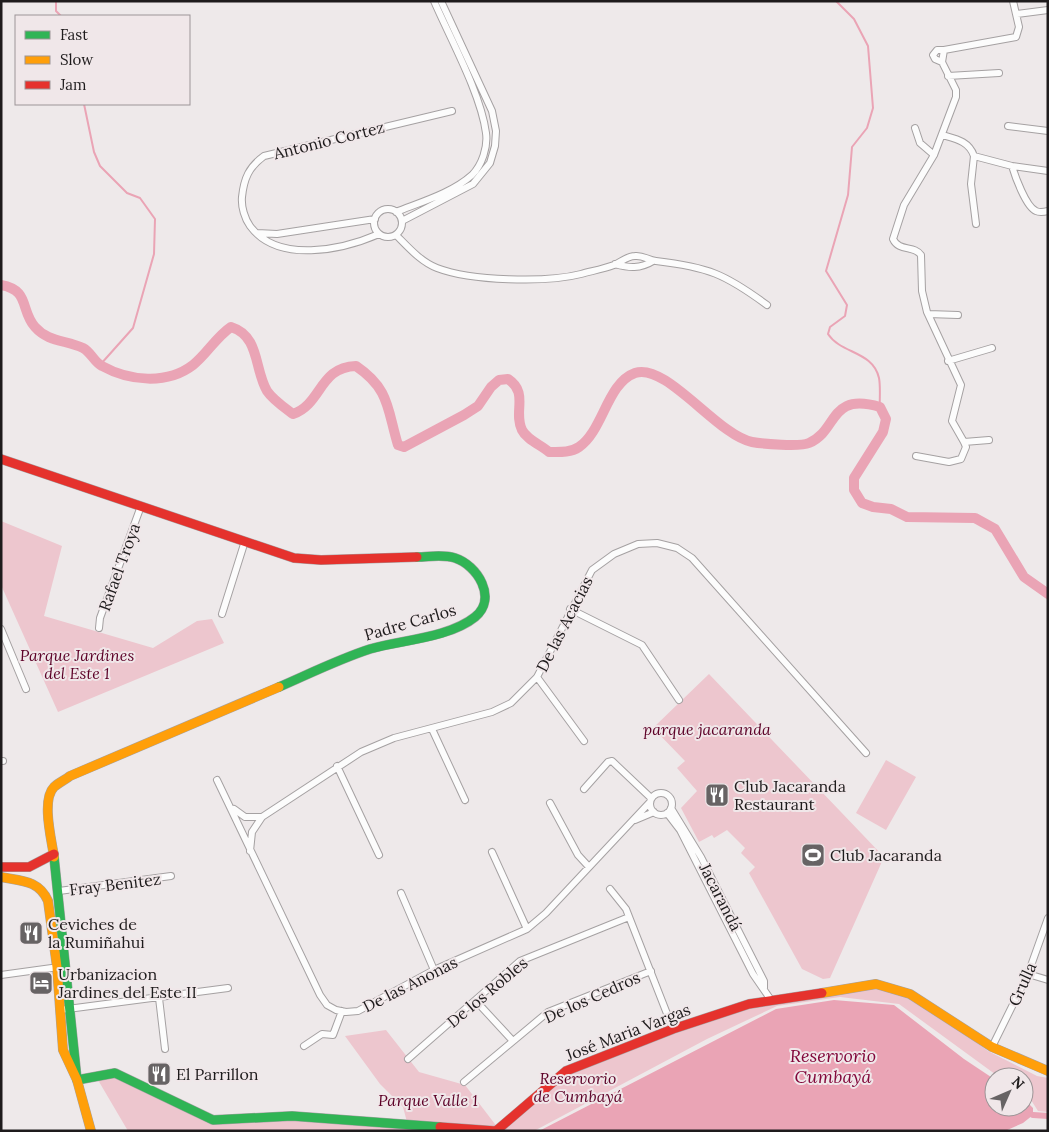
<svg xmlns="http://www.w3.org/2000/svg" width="1049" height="1132" font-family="Lora,serif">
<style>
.green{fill:#edc6ce}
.water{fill:#eaa4b5}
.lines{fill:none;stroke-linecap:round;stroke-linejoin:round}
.stream{stroke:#eaa4b5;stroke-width:2}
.canal{stroke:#eaa4b5;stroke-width:6}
.river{stroke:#eaa4b5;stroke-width:10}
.street-casing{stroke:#a5a1a2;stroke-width:8}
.fast-casing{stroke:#a5a1a2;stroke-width:10}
.slow-casing{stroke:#a5a1a2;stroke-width:10}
.jam-casing{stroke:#a5a1a2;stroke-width:10}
.street{stroke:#fcfcfc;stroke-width:6}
.fast{stroke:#30b455;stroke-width:9}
.slow{stroke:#ff9f0a;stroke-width:9}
.jam{stroke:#e5322d;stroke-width:9}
.labels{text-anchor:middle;stroke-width:4;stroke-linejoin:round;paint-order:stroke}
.street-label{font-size:16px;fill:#1e1b1c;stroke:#f0e7e9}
.park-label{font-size:16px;font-style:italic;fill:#5c0127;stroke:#f0e7e9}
.poi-label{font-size:16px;fill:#1e1b1c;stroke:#f0e7e9;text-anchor:start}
.water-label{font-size:18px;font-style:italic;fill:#82083b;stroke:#f0e7e9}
</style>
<rect width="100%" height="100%" fill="#eee9ea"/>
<path class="green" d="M1 521 62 546 44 616 153 648 197 621 212 619 224 643 58 712 1 585Z
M709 674 884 857 830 978 823 979 802 969 749 873 755 867 741 853 745 848 727 830 714 838 712 835 699 842 681 808 697 791 677 768 685 761 653 728Z
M886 760 916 777 886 830 856 813Z
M878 987 911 995 988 1051 1037 1076 1048 1078V1112L1038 1111 1031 1100 1024 1095V1077H999L899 1004 840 997 777 1006 707 1039 534 1131H502L568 1072 719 1009Z
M386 1030 419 1072 465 1085 498 1128 407 1122 403 1107 380 1084 345 1036Z
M114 1075 210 1124 291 1120 466 1131H128L98 1080Z"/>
<path class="water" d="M834 1000 894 1005 964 1059 994 1079V1107H1024V1099L1033 1108V1115L1023 1123 1005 1131H539L776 1009Z"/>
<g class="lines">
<path class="stream" d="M56 1V11L61 16
M836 1 854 19 868 46 873 108 867 128 852 147 848 195 826 271 847 305 845 316 830 327 828 334C841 354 873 351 879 378 881 389 879 402 880 413
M84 104 94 152 100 166 127 193 140 198 155 219 154 254 133 328 100 365"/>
<path class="canal" d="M1033 1115 1048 1116"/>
<path class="river" d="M1 285C30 290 20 310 35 327 48 342 66 340 83 348 91 352 94 362 102 366 129 381 167 385 193 365 207 354 216 337 231 327 260 336 254 369 267 391 273 400 285 408 293 414 322 404 319 367 356 366 390 389 387 409 398 445L404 447 464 415 478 406 491 387 499 380 508 379C529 393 513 411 522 430 527 440 541 445 549 452 559 452 570 453 579 447 603 431 607 383 635 373 666 362 717 435 752 442 763 444 800 447 809 443 839 430 828 392 880 407L886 419 883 432 854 478V490L862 503 873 507 891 509 907 517 975 518 995 529 1024 577 1048 594"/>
<g class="street-casing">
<path id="street" d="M1017 14 1048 10
M942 62 935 59 933 55 937 50H944
M948 76 999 73
M1008 126 1048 131
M915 128 920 143 934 155
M942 135C956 139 969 141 974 156L1012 166 1048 171
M974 156 971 184 976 224
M1012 166C1015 176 1026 207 1036 211 1040 213 1044 212 1048 211
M374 223a14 14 0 1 1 28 0a14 14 0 1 1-28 0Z
M396 212C421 202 452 193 472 175 482 165 488 147 486 133 481 94 450 38 434 1
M402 221 473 184 490 163 495 146 496 131 492 111 441 1
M257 233 277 234 375 219
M379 234C342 250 278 264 250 226 245 219 241 207 242 197 244 178 249 167 264 156L452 111
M396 235C408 247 421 262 437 268 471 281 546 283 581 274 592 271 603 269 614 265 621 262 627 256 635 256 643 255 648 260 656 261 708 267 725 274 767 305
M615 264C629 268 640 269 653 261
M928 314 958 315
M948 361 992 348
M964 442 989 440
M916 456 949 462 961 459 966 447 964 442 952 421 961 385 927 312 922 291 921 255C914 245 899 252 893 239L904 205 934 155 956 97V90L942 62 944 50 1016 37 1019 27 1013 1
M570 609 642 645 679 700
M222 614 245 541
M99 628 100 618 141 506
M1 629 26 689
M537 677 584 741
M432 729 465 800
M1 761H3
M337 766 379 855
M217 780 320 995 327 1005 336 1010 346 1012 358 1011 434 970 527 929 546 913 650 802
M584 789 608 762 612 761 651 798
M650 804a11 11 0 1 1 22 0a11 11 0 1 1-22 0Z
M550 803 578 855 589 867
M671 808 701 857 764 981V988
M234 809 245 817H262
M667 813 680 830 753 974 771 1000
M635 820 654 812
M250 851 252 832 262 817 361 752 394 738 492 712 511 703 537 677 592 570 614 554 638 544 657 543 677 548 692 558 866 753
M492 852 527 929
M610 889 626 909 673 1029
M59 891 171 876
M401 893 434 970
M1028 974 1048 980
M1 975 59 967
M159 998 165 1049
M476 1001 513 1041
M60 1010 228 988
M304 1046 322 1034 333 1035 342 1011
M992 1047 1028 974 1048 918
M408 1059 520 961 629 917
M464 1082 548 1012 651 971"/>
</g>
<g class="fast-casing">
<path id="fast" d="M279 687C309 674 339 659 370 649 401 640 449 638 475 617 498 598 477 565 455 558 443 554 429 557 417 557
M54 857 77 1080
M77 1080 115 1073 213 1120 292 1116 440 1127"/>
</g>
<g class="slow-casing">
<path id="slow" d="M54 857C52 841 41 800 54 787 58 783 65 780 70 776L279 687
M1 877C21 881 39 880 48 901L57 967 63 1050 77 1080 91 1131
M822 993 876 984 910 994 992 1047 1048 1071"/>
</g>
<g class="jam-casing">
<path id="jam" d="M1 459 294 558 321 560 417 557
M1 867H29L54 854
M440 1127 496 1131 566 1071 673 1029 749 1004 822 993"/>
</g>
<use href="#street" class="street"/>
<use href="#fast" class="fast"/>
<use href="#slow" class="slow"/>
<use href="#jam" class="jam"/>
</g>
<defs>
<g id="restaurant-square" transform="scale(1.25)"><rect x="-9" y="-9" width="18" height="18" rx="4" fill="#676364" stroke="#f0e7e9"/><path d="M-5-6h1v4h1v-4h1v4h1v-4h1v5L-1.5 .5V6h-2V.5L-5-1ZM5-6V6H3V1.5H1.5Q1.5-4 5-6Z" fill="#fff"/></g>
<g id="stadium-square" transform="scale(1.25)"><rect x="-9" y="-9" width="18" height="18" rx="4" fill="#676364" stroke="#f0e7e9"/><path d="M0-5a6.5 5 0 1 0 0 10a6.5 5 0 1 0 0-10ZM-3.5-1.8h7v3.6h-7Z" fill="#fff"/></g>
<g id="hotel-square" transform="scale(1.25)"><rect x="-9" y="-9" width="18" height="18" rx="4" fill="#676364" stroke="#f0e7e9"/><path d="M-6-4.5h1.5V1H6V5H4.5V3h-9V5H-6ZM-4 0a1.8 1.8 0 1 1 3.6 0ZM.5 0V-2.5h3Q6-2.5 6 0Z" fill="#fff"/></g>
</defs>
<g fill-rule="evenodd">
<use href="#restaurant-square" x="717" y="795"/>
<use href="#stadium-square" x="813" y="855"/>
<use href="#restaurant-square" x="31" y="933"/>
<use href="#hotel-square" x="41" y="983"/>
<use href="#restaurant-square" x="159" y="1074"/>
</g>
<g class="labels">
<g class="street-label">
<text transform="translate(329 140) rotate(-14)" y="6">Antonio Cortez</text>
<text transform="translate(119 567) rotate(-70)" y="6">Rafael Troya</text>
<text transform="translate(410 622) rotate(-16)" y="6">Padre Carlos</text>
<text transform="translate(564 624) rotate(-63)" y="6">De las Acacias</text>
<text transform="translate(115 884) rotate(-7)" y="6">Fray Benitez</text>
<text transform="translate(721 897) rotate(63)" y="6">Jacarandá</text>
<text transform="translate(410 984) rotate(-27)" y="6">De las Anonas</text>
<text transform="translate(1022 984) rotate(-66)" y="6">Grulla</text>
<text transform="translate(487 992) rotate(-40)" y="6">De los Robles</text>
<text transform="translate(592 997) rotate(-24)" y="6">De los Cedros</text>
<text transform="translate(628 1032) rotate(-21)" y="6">José Maria Vargas</text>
</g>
<g class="park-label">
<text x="77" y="661">Parque Jardines<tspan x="77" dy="18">del Este 1</tspan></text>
<text x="707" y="735">parque jacaranda</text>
<text x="578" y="1084">Reservorio<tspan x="578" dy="18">de Cumbayá</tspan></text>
<text x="428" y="1106">Parque Valle 1</text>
</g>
<g class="poi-label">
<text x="734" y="792">Club Jacaranda<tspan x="734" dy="18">Restaurant</tspan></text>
<text x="830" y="861">Club Jacaranda</text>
<text x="48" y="930">Ceviches de<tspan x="48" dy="18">la Rumiñahui</tspan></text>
<text x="58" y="980">Urbanizacion<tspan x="58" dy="18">Jardines del Este II</tspan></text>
<text x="176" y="1080">El Parrillon</text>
</g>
<g class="water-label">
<text x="833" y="1062">Reservorio<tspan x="833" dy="21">Cumbayá</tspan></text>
</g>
</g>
<rect width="1049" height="1132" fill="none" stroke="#1e1b1c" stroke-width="5"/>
<rect x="15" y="15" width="175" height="90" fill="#f0e7e9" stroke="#9c9597"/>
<rect x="25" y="31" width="25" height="8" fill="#30b455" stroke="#9c9597"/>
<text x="60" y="40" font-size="15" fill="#1e1b1c">Fast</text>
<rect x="25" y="56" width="25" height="8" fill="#ff9f0a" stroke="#9c9597"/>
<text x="60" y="65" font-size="15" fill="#1e1b1c">Slow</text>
<rect x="25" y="81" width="25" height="8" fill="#e5322d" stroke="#9c9597"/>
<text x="60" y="90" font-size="15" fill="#1e1b1c">Jam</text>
<g transform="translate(1009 1092) rotate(45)"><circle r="24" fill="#f0e7e9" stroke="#9c9597"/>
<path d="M0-4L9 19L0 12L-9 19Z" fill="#676364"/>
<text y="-8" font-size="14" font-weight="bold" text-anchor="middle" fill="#1e1b1c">N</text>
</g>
</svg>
